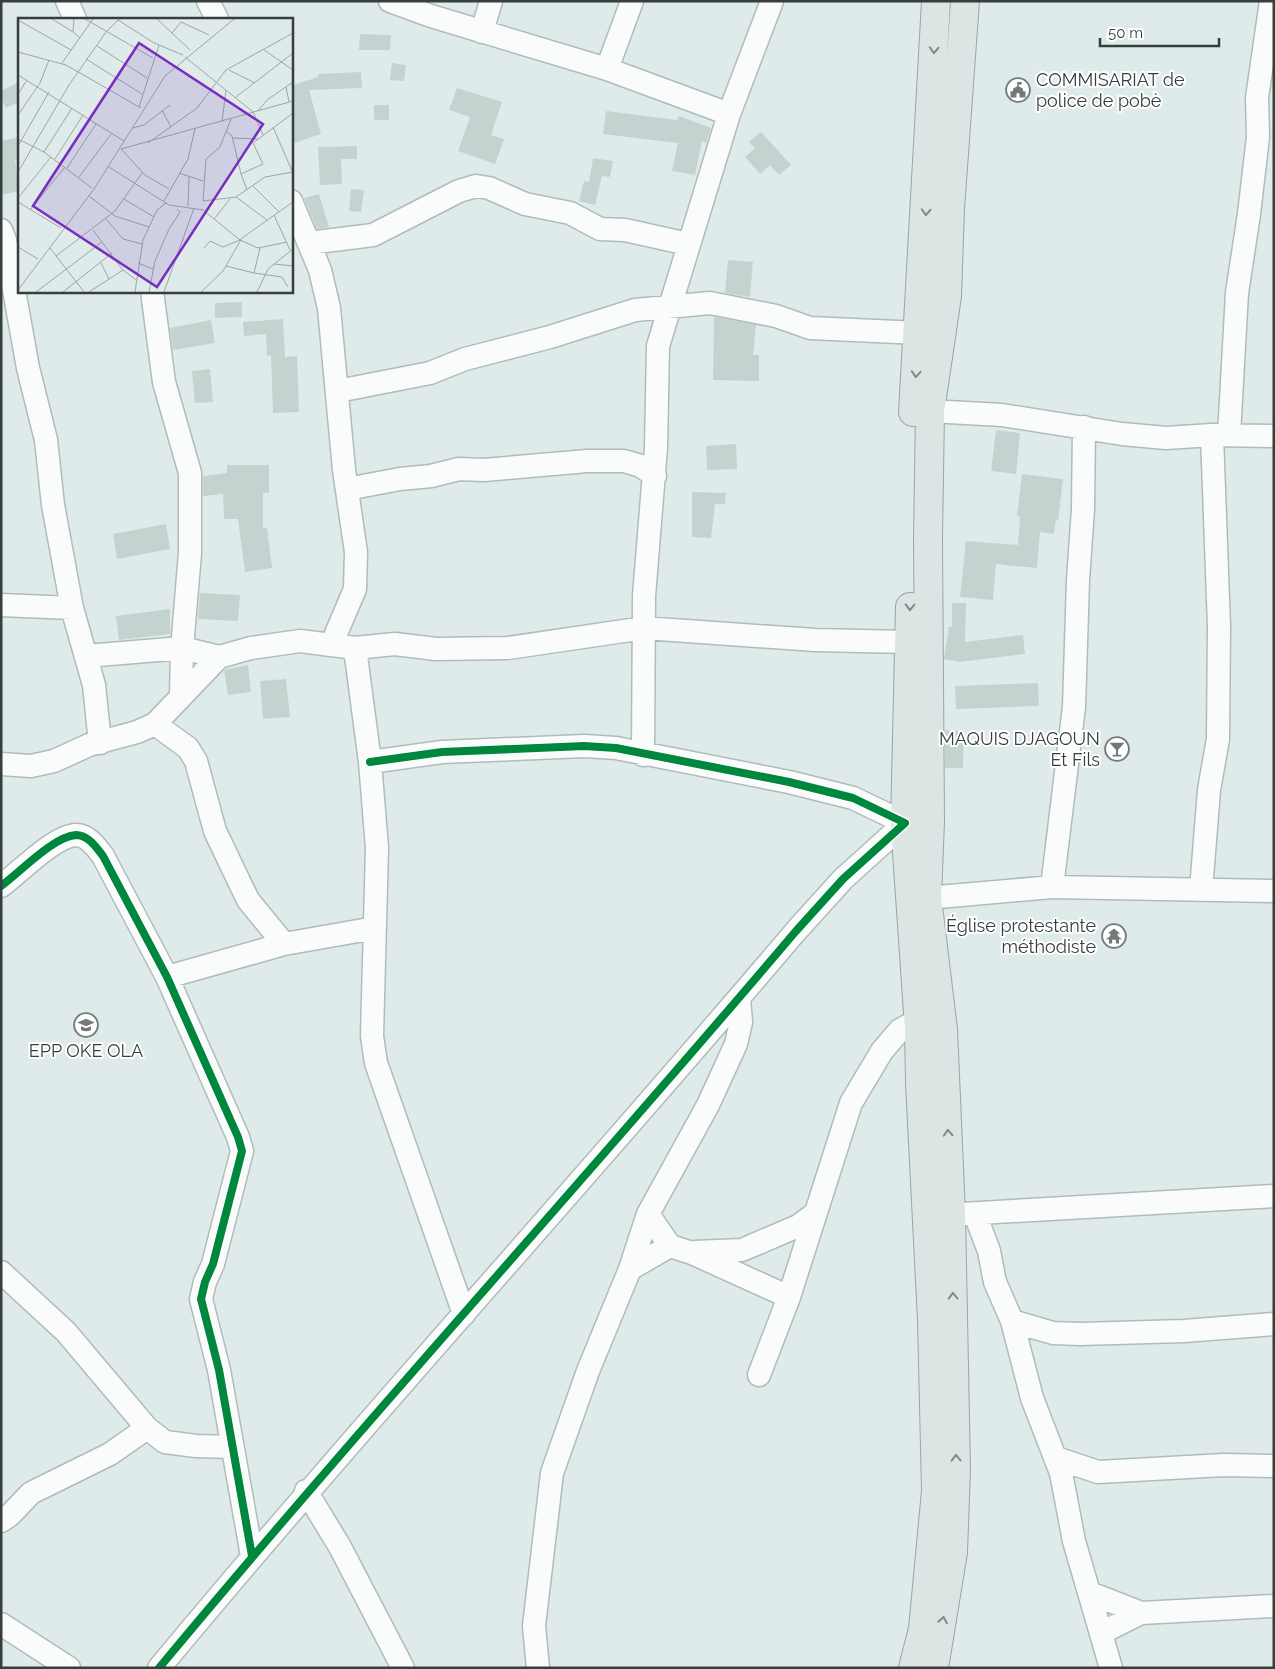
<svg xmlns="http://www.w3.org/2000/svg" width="1275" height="1669" font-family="Raleway,sans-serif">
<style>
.building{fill:#c5d3d0}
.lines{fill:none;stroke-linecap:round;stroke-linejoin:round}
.minor-casing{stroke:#b1bbba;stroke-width:25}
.major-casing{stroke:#94a8a6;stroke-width:30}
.minor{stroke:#fafcfc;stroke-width:22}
.major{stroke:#dce5e4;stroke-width:28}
.cycleway-casing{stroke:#fff;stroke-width:11}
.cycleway{stroke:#00873e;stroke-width:8}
.oneway{stroke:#818a89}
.labels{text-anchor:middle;stroke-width:4;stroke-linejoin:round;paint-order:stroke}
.poi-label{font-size:18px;fill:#363f3e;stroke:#fff;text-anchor:end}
.inset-road{fill:none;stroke:#9ba6a5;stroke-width:1}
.view{fill:#7b2cbf;fill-opacity:0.15;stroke:#7b2cbf;stroke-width:2.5}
.inset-edge{fill:none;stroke:#363f3e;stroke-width:2.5}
</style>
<rect width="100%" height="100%" fill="#dfebea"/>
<path class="building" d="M360 34 391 35 390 50H359Z
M392 63 406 65 404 81 390 80Z
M361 72 362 88 309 90 321 134 291 144V86L318 77V74Z
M19 82V102L6 108 1 99V91Z
M457 88 502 102 491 135 504 139 495 164 458 151 470 117 449 110Z
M374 105H389V120H374Z
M606 111 677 120 679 116 711 128 706 143 702 141 695 175 672 171 678 143 603 134Z
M761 132 791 165 779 175 770 165 760 174 745 157 755 148 749 142Z
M19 137V159H15L19 191 1 195V141Z
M357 146V159H341L342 184 320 185 318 147Z
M593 158 613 161 610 177 602 176 595 205 579 201 584 181 589 182Z
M351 189 364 190 361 212 349 211Z
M319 194 329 227 317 229 304 198Z
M728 260 753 262 750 297 725 293Z
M242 302V317L215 318V303Z
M714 317 756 325 753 355H759V381L713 380Z
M283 319 285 357 297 356 299 412 273 413 271 355 267 356 266 334 244 336 243 322Z
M211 320 215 343 173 350 170 328Z
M210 369 213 402 195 403 192 371Z
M996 430 1020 433 1016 474 991 471Z
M736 444 737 469 707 470 706 446Z
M227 465H269V493H263V528H267L272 568 245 572 238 519H224L223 494 203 496V476L227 473Z
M1022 474 1063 479 1058 521 1056 520 1054 534 1040 532 1037 568 996 564 993 600 960 597 966 541 1018 545 1020 517 1017 516Z
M692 492 726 493 725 504H715L711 538 692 537Z
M166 524 170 549 117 559 113 534Z
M200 593 240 595 238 621 198 619Z
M952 603H966L965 642 1023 635 1025 654 959 662 944 659 949 627H952Z
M170 609V634L119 640 116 616Z
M248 665 251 692 228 695 224 670Z
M286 679 290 717 263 719 260 681Z
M1038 683 1039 706 956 709 955 686Z
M945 730 964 731 963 768H945Z"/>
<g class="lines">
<g class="minor-casing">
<path id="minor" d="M67 1 75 19
M208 1 217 19
M390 1 431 16 607 69 729 114
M482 32 491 1
M607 69 632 1
M291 201 320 270 329 308 344 470 356 552 355 589 332 643
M1 230 5 240 28 368 46 440 53 505 72 608 94 685 100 743
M309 243 373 235 459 191 476 186 489 188 525 204 570 213 600 229 625 230 688 244
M152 291 164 382 190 473V553L182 648 219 657
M338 391 430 373 465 359 550 337 635 310 710 303 776 316 810 328 919 333
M930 411 1002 415 1122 434 1166 438 1212 435 1274 436
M1229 435 1237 293 1249 214 1258 137 1257 98 1271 1
M347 489 400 479 431 476 459 469 484 470 587 461H624L641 466 655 476
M1 605 72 608
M355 648 370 762 377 848 372 1036 376 1063 464 1314
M86 656 182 648 181 696
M155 724 188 748 196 761 215 831 248 900 284 944
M643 755 644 596 656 448 658 346 729 114 772 1
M1 764 31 766 54 761 89 745 137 732 155 724 219 657 251 648 300 641 355 648 395 644 436 649 508 648 644 628 815 640 909 642
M1 886C19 873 54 836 76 835 88 835 96 847 103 856L167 977 238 1137 242 1151 213 1264 205 1282 201 1299 219 1370 252 1556
M1052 887 1074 707 1078 580 1083 509 1084 427
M1201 890 1209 790 1218 739 1219 626 1212 435
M927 898 1052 887 1274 891
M167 977 284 944 375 928
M648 1214 670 1246 692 1253 789 1297
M962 1214 1274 1196
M975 1214 989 1251 995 1282 1012 1321 1032 1398 1061 1473 1074 1541 1111 1668
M695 1252 742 1250 798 1226 813 1215
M630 1269 670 1246
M1 1272 66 1332 147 1428 165 1442 196 1446 232 1447
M1012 1321 1053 1333 1080 1334 1184 1331 1274 1324
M759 1375 789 1297 851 1103 882 1051 900 1030 907 1026 919 1027
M1056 1458 1098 1472 1224 1465 1274 1466
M306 1491 340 1547 403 1668
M1 1521 10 1515 31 1493 110 1454 147 1428
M1090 1593 1141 1613
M1 1624 69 1668
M1101 1633 1141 1613 1274 1606
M159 1668C367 1418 586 1179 796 931L843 879 905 823 853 798 789 782 616 748 584 746 442 752 370 762
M538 1668 534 1626 552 1473 588 1371 630 1269 648 1214 708 1105 736 1044 741 1022 739 998"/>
</g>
<g class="major-casing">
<path id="major" d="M913 412 936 1
M910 607 905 823 919 1027 920 1084 932 1320 936 1491 923 1629 913 1668
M934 1668 953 1552 956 1469 951 1214 943 1029 927 898 930 821 928 539 930 411 947 296 950 209 965 1"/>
</g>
<use href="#minor" class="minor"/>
<use href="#major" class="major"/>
<g class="cycleway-casing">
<path id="cycleway" d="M1 886C19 873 54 836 76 835 88 835 96 847 103 856L167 977 238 1137 242 1151 213 1264 205 1282 201 1299 219 1370 252 1556
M159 1668C367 1418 586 1179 796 931L843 879 905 823 853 798 789 782 616 748 584 746 442 752 370 762"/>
</g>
<use href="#cycleway" class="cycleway"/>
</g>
<defs><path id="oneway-chevron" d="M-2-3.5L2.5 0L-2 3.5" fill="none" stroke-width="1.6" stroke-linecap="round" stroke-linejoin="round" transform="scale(1.25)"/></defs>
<g class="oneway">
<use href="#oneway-chevron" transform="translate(934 50) rotate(93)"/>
<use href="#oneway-chevron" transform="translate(926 212) rotate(93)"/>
<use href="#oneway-chevron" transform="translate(916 374) rotate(94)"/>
<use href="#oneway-chevron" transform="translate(910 607) rotate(91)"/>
<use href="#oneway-chevron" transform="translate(948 1133) rotate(-93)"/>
<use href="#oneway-chevron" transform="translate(953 1296) rotate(-91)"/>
<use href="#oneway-chevron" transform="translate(956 1458) rotate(-91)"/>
<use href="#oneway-chevron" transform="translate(943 1620) rotate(-80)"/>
</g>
<defs>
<g id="civic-ring" transform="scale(1.25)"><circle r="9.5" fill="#fff" stroke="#717b7a" stroke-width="1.5"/><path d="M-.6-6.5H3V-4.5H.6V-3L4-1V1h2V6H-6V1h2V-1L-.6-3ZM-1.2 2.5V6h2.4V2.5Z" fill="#717b7a"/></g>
<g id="bar-ring" transform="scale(1.25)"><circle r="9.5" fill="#fff" stroke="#717b7a" stroke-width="1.5"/><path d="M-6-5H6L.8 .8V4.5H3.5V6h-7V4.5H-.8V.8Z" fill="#717b7a"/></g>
<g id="temple-ring" transform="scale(1.25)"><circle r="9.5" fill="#fff" stroke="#717b7a" stroke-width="1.5"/><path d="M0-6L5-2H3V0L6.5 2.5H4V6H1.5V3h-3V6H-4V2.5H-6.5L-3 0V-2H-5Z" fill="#717b7a"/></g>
<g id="school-ring" transform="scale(1.25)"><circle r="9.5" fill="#fff" stroke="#717b7a" stroke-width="1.5"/><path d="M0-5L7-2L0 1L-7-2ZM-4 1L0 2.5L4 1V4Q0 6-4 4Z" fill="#717b7a"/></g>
</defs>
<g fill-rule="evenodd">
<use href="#civic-ring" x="1018" y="90"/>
<use href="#bar-ring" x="1117" y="749"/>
<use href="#temple-ring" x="1114" y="936"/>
<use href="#school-ring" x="86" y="1025"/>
</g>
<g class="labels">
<g class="poi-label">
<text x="1036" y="86" text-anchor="start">COMMISARIAT de<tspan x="1036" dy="21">police de pobè</tspan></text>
<text x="1100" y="745">MAQUIS DJAGOUN<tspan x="1100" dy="21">Et Fils</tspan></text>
<text x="1096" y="932">Église protestante<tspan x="1096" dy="21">méthodiste</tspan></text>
<text x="86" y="1057" text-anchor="middle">EPP OKE OLA</text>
</g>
</g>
<g transform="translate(18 18)">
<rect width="275" height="275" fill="#dfebea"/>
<path class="inset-road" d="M34 1 55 14M56 1 55 14 62 20M67 1 135 40M139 1 172 32M0 2 53 32M100 2 136 25 165 37M154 15 163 4 191 17M79 28 129 60M246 32 275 52M0 34 48 47 123 90M167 39 235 94 245 117M68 41 124 76M44 45 75 1M211 52 237 65M0 57 106 123M268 69 271 84M0 76 9 62M218 79 275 35M121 89 141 27M144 92 153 109M240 93 249 82 275 64M0 97 22 65 31 42M213 101 202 129 188 141 185 183 218 179 247 159 275 154M204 104 208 72M255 109 275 155M115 110 126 107 152 87M208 113 214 118 223 156M215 120 240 121M0 121 26 134 74 170M130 125 179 90 208 52 275 15M0 128 31 74M26 134 54 90M37 141 65 97M91 149 151 187 185 192 222 222 240 230 269 224M49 150 78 106M0 154 51 67 88 14 101 1M161 155 185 163M61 159 93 116M235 168 261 194M151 171 127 157 103 131 275 83M229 172 223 156 245 146 235 125 275 95M71 178 97 198 131 209M218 179 249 202M0 180 33 139M106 181 136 199M146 183 170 141 177 111M0 184 43 210M170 188 171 159M12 192 47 149M256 197 272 232M88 201 105 221 124 226M196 201 212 181M75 212 104 251 118 262M0 229 20 241M32 230 66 274M186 230 192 223 205 229 222 222M242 230 236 255 264 259 270 269M38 238 97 193 124 155M83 245 91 261M120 245 135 251M256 246 275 248M208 248 236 255M0 272 76 171 147 58 216 1M18 274 84 224M45 274 94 235M71 274 105 252M117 274 125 222 139 192 148 185M131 274 137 243 151 211 162 194 159 191M146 274 176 190M183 274 205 253 224 220 275 184M239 274 250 251 275 231"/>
<path class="view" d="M121 25 245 106 139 269 15 188Z"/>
<rect width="275" height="275" class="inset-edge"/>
</g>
<rect width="1275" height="1669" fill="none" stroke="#363f3e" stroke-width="5"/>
<path d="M1100 38v8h119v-8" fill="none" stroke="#363f3e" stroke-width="2.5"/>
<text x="1108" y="38" font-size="15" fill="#363f3e" stroke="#ffffff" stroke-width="4" paint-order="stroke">50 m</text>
</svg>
